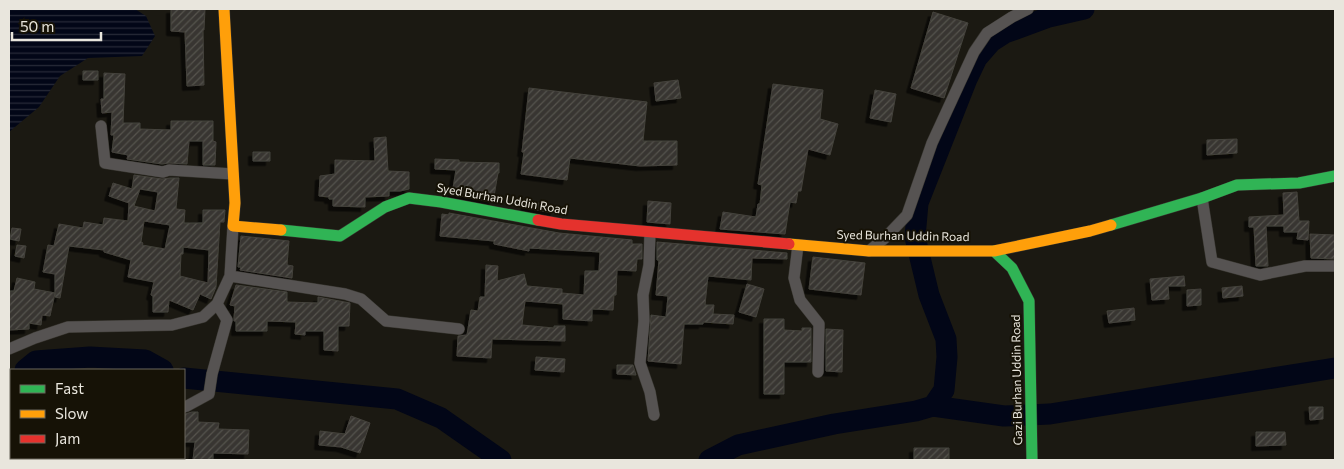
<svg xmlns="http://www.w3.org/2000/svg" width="1344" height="469" font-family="Commissioner,sans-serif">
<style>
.water{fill:url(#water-rules)}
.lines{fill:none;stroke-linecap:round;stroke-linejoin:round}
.river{stroke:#020617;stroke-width:21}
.building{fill:url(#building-hatch);stroke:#44423c;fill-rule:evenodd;filter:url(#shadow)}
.street-casing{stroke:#37352f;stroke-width:12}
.fast-casing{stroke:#37352f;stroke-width:12}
.slow-casing{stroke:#37352f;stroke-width:12}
.jam-casing{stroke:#37352f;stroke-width:12}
.street{stroke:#565352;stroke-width:11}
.fast{stroke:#30b455;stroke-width:11}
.slow{stroke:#ff9f0a;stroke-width:11}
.jam{stroke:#e5322d;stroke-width:11}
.labels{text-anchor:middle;stroke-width:4;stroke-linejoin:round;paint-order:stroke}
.street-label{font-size:12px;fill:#e9e6dd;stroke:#161206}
</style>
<defs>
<pattern id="water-rules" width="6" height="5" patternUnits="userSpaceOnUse" patternTransform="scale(1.25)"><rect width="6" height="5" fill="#020617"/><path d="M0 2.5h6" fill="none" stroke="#272a38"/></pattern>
<pattern id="building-hatch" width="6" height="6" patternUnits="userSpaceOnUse" patternTransform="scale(1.25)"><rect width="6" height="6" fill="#383630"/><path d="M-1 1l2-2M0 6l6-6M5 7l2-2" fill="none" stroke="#55534e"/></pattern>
<filter id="shadow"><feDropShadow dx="-4.5" dy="4.5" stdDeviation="0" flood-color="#0009"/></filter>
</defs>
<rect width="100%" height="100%" fill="#1b1912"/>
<path class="water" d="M9 9H135L146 16 155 36 142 56 88 58 60 76 39 107 9 132Z"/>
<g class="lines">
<path class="river" d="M25 370 36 361 90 357 145 360 163 370
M184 378 397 399 441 418 501 460
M9 384 11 382
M933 406 1004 416 1050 414 1335 368
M709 460 738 445 834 424 916 411 933 406 944 390 947 357 946 339 929 295 915 237 918 203 967 79 977 58 991 42 1005 33 1049 17 1084 9"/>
</g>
<path class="building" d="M171 9H205L204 30H203L204 85 187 86 185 32 171 31Z
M933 12 968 23 944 98 911 88Z
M83 71H98V80H83Z
M104 73 125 74 123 123H140V129L171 130V121H213V141L216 142 215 165H203V141H189L187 164 169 163 162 164 127 159 128 155 112 152 114 135H111L112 112 102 113 101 99H104Z
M678 80 681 98 656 101 654 83Z
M773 84 823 90 820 119 838 124 830 155 808 149 801 191H798L796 203 790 202 785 234 720 229 723 212 756 217 758 204H760L762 185 758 184Z
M529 88 647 102 643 141H677V165L640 166 570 158 567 180 521 174 524 152H522Z
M875 90 896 94 891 122 870 118Z
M386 137 388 171 409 172V189L400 191H389V196L365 197V207L333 206V199H329V197L319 196 320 176 335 174V160L375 161 374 138Z
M1237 139V153L1207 155V140Z
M253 152H270V161H253Z
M435 159 459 160V162L499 163V173H498L493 202 452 194 456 170 435 169Z
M134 175 162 179 170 178H179L176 209 185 210 184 223H203V210H225L224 222H220L216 287 211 299 200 294 193 310 169 300 168 312H153V296L151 295 154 282 128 277 131 260 104 252V250L69 246 60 298 55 297V274L43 272 48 245 54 246 59 224 83 228 84 222 103 225 104 218 128 221 129 203 109 196 113 183 132 189ZM140 189 158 192 155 211 134 206ZM144 221 170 225 165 249 142 245 143 243 141 242ZM183 247 209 250 208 283 180 276 181 254H183Z
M1297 192 1299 221H1309L1308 240 1297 239 1298 232H1284V226H1266L1268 266H1256L1254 227H1249V217L1284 215 1283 193Z
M526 201 555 206 554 213 525 208Z
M648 201 671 203 670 224 647 222Z
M449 213 559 233 632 240V244H642V259H637L636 271 617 270 616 295H614L613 310 592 309V321L563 319V304L525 301 522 325 554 328V326H565V341L492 339 491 358 457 356 458 336 467 335 471 310 478 311 480 297H485L486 265 498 266 497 281 524 274 527 286 562 289V293L584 295 585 271H599L600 252 529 248V251L494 244V241L440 236 442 214 449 215Z
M12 228 21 229 19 241 10 239Z
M1310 234 1335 235V259L1311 258Z
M241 236 289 241 287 265 293 266 292 278 240 270 241 267H238Z
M657 242 787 253V259L752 258 751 280 708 276 705 305H714L713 314 734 315 733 324 703 322V324H684L681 364 648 361 651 315 666 317 668 296 656 295 659 260H657Z
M17 245 26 246 24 258 15 256Z
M813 257 865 263 861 295 809 289Z
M1184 276 1185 286H1168L1169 299 1152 300 1150 279Z
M17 278 35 282 34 289 55 293 50 316 42 315 41 325 29 323V329L9 330 10 291H14Z
M747 284 764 289 756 317 739 312Z
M236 285 287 292V302L318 303V297L350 303 349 326H338V351L324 350V331H305V335L295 334 296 322 267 321V331H236V321H234V318L235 306 230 305Z
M1242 286 1243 296 1223 298 1222 288Z
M1201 289V305L1187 306V290Z
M1134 308 1135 320 1109 323 1107 311Z
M764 319H784V330L802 331V328H811V362H784V394H764Z
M826 329 843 330 842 372 826 371Z
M536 357 565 359 564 372 535 370Z
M617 365H633L636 375 617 374Z
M1309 407H1323V419L1310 420Z
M192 412H198V422L219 423 218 429 249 430 248 454 213 453V460H193L195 442H184L185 414Z
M351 416 370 423 360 453 341 447 319 445 320 431 345 434Z
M1256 432H1285L1286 445 1256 446Z
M914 448H949V460H914Z"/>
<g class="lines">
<g class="street-casing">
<path id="street" d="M101 126 105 163 163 172 169 170 233 174
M1202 198 1212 262 1260 275 1305 266H1335
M650 232 649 265 643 295 644 321 640 363 650 392 654 415
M798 245 794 278 800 300 819 324 818 372
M869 251 885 238 907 215 932 143 974 52 987 33 1012 17 1028 9
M230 276 345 294 361 299 386 321 459 329
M9 349 35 338 68 327 172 325 203 317 217 304 230 276 233 226
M184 407 187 406 209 394 212 374 227 320 217 304
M154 458 155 460"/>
</g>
<g class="fast-casing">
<path id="fast" d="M1111 225 1202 198 1237 185 1299 183 1335 176
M281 230 340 236 385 207 409 198 441 202 538 220
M994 251 1012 268 1029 301 1032 460"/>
</g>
<g class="slow-casing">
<path id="slow" d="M224 9 235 203 233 226 281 230
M789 244 869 251H994L1090 231 1111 225"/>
</g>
<g class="jam-casing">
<path id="jam" d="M538 220 561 224 789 244"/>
</g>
<use href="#street" class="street"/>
<use href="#fast" class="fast"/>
<use href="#slow" class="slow"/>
<use href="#jam" class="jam"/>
</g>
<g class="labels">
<g class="street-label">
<text transform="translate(502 199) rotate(10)" y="4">Syed Burhan Uddin Road</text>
<text transform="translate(903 236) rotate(1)" y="4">Syed Burhan Uddin Road</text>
<text transform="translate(1017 380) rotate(-91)" y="4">Gazi Burhan Uddin Road</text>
</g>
</g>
<rect width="1344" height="469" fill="none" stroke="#e9e6dd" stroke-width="20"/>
<rect x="10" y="369" width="175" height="90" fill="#161206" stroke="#6a675c"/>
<rect x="20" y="385" width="25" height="8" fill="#30b455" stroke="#6a675c"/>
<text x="55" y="394" font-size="15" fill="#e9e6dd">Fast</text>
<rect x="20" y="410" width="25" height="8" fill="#ff9f0a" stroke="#6a675c"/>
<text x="55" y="419" font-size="15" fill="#e9e6dd">Slow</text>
<rect x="20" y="435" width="25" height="8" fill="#e5322d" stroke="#6a675c"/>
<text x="55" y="444" font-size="15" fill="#e9e6dd">Jam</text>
<path d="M12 32v8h89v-8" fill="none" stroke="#e9e6dd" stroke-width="2.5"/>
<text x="20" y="32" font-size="15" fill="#e9e6dd" stroke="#161206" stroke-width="4" paint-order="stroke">50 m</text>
</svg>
